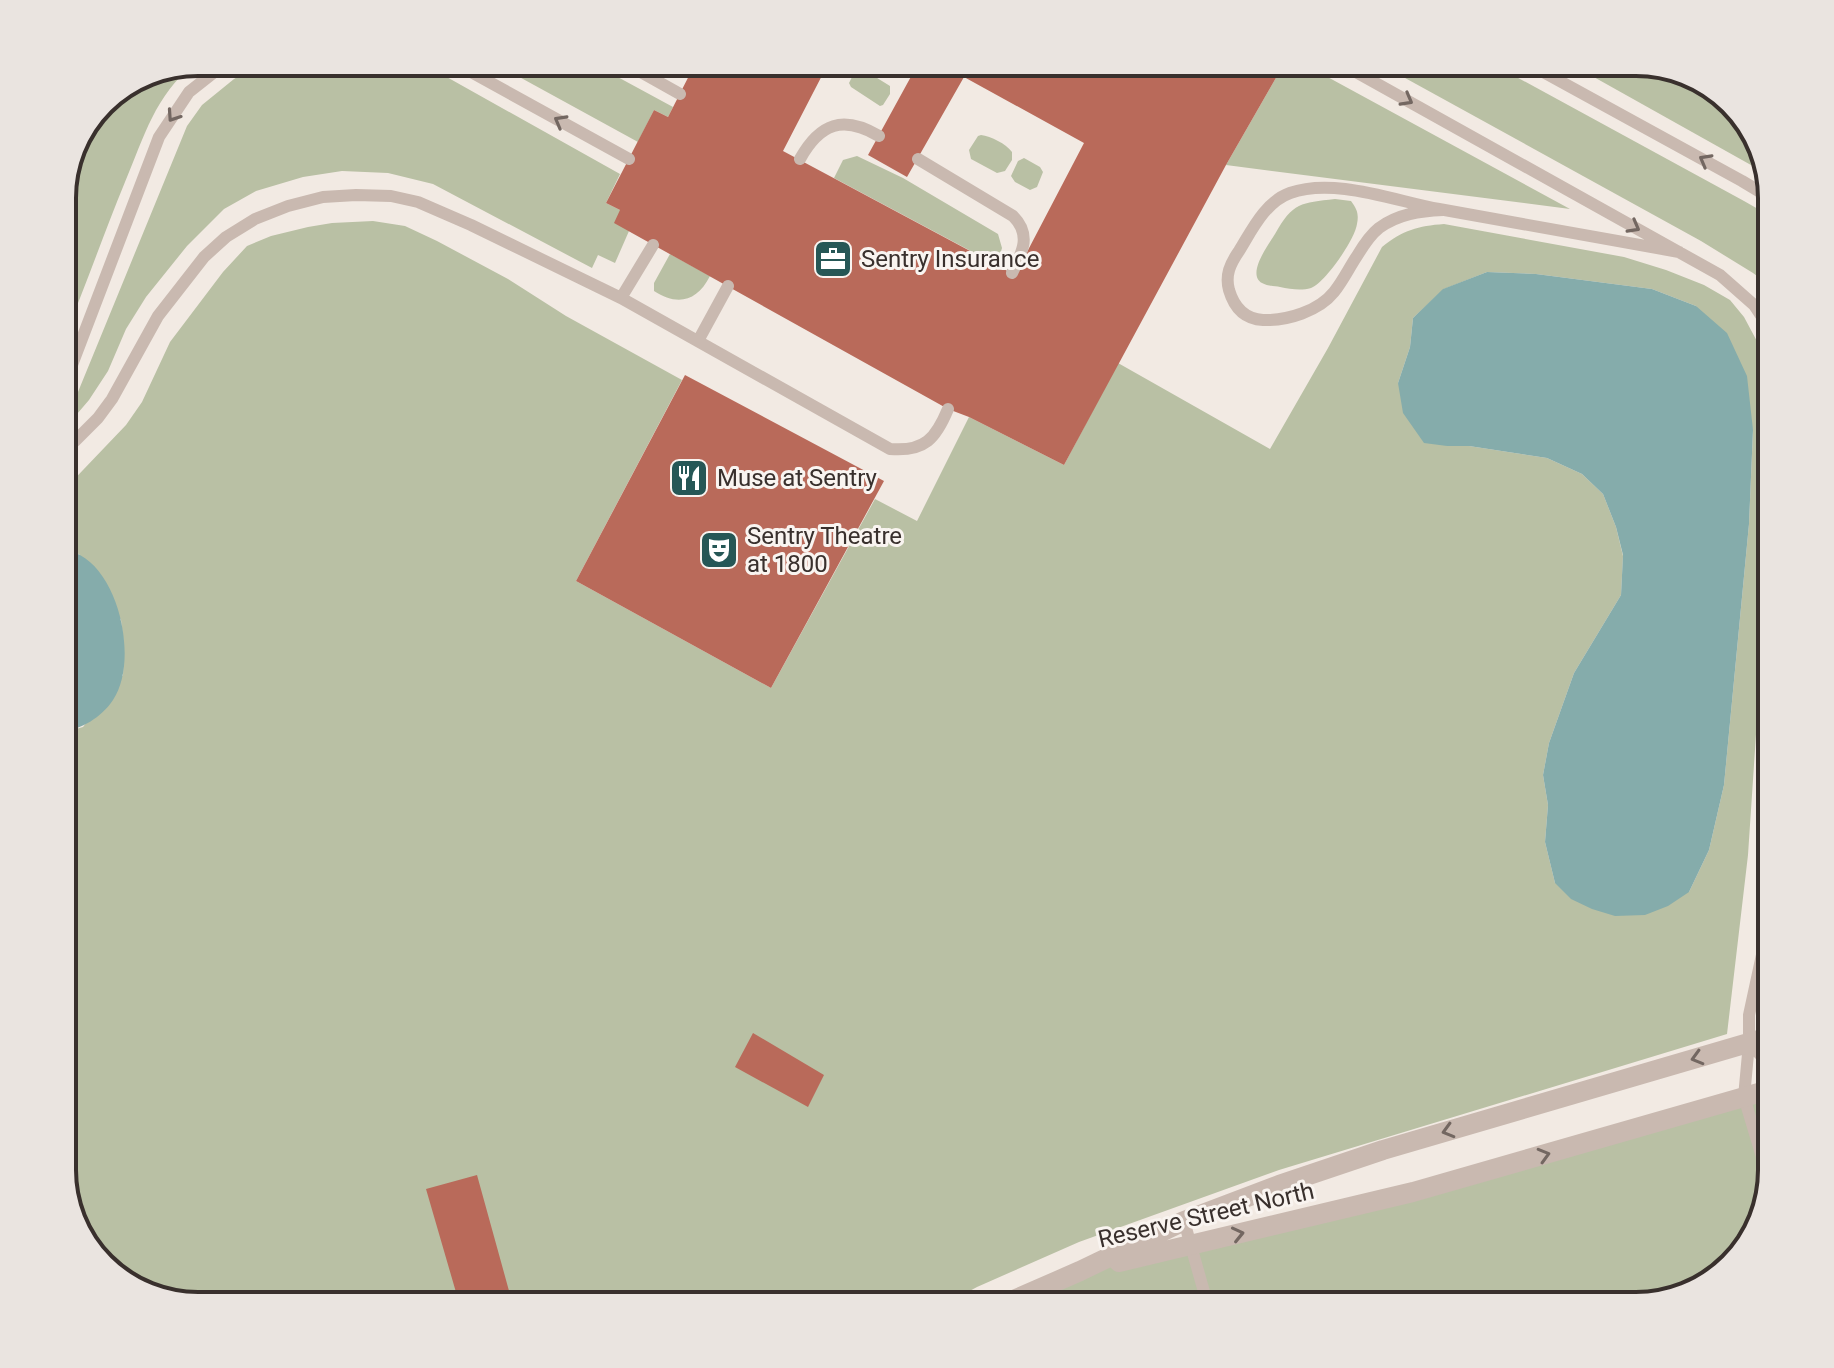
<svg xmlns="http://www.w3.org/2000/svg" width="1834" height="1368" font-family="Roboto,sans-serif">
<style>
.green{fill:#b9c0a4;fill-rule:evenodd}
.water{fill:#85acab}
.building{fill:#b96a5a}
.lines{fill:none;stroke-linecap:round;stroke-linejoin:round}
.service{stroke:#c9b9b0;stroke-width:12}
.minor{stroke:#c9b9b0;stroke-width:20}
.oneway{stroke:#736761}
.labels{text-anchor:middle;stroke-width:6;stroke-linejoin:round;paint-order:stroke}
.poi-label{font-size:24px;fill:#39302d;stroke:#f9f4f0;text-anchor:start}
.street-label{font-size:24px;fill:#39302d;stroke:#f9f4f0}
.rim{fill:none;stroke:#39302d;stroke-width:4}
</style>
<rect width="100%" height="100%" fill="#f2eae3"/>
<path class="green" d="M261 62H420L620 174 606 203 620 210 629 231 615 263 598 255 592 268 433 184 388 173 342 171 303 177 256 191 224 209 187 246 146 297 126 329 108 371 89 400 77 414H74L71 409 187 126 202 105 234 79Z
M492 62H590L673 107 668 117 654 110 638 142Z
M1285 62H1300L1570 209 1226 165Z
M1376 62H1489L1744 201 1772 217V287L1753 273 1701 241Z
M1567 62H1637L1719 90 1758 138 1767 174Z
M195 63C154 97 145 135 125 182 103 235 85 289 62 342V188L76 138 108 96Z
M861 68 890 86V94L883 105 880 106 851 87 849 83 855 71Z
M981 135C991 136 1006 144 1012 152V160L1005 171 997 173 971 159 969 150 978 136Z
M857 156 903 178 998 234 1002 248 997 265 834 178 843 160Z
M1024 158 1040 167 1043 172 1037 187 1030 190 1015 182 1011 176 1018 161Z
M1335 199 1351 201C1357 209 1359 214 1357 224 1355 239 1326 282 1311 288 1301 291 1290 289 1280 287 1275 286 1267 286 1262 283 1246 274 1269 244 1275 234 1293 202 1301 203 1335 199Z
M373 221 405 226 437 241 508 279 566 316 682 380 576 581 771 688 875 499 917 521 969 417 1064 465 1118 363 1270 449 1328 348 1382 247C1403 230 1418 226 1444 224L1624 257 1666 270 1704 285 1730 300 1744 317 1759 345 1768 371 1772 395V494L1748 855 1727 1034 1279 1170 1079 1242 977 1287 942 1306H197L115 1278 76 1231 62 1179V733L83 727 123 675 124 645 121 620 79 554 62 551V492L126 425 142 402 170 342 223 272 247 246 271 236 308 227 332 223ZM1487 272 1536 274 1652 289 1696 306 1753 430 1749 524 1724 785 1709 850 1689 892 1555 883 1545 842 1548 805 1543 775 1549 743 1574 673 1621 595 1623 556 1616 527 1603 494 1582 474 1547 458 1469 446H1447L1398 383 1410 347 1413 318 1444 289Z
M670 254 710 276C697 302 677 306 654 291V283Z
M1772 1089V1171L1744 1253 1696 1292 1636 1306H1000L1080 1271Z"/>
<path class="water" d="M1487 272 1536 274 1652 289 1696 306 1727 333 1747 376 1753 430 1749 524 1724 785 1709 850 1689 892 1668 906 1645 915 1615 916 1592 909 1571 899 1555 883 1545 842 1548 805 1543 775 1549 743 1574 673 1621 595 1623 555 1616 527 1603 494 1582 474 1547 458 1469 446H1447L1424 443 1403 413 1398 383 1410 347 1413 318 1443 289Z
M62 551C68 552 75 552 80 555 121 577 138 663 113 700 100 719 83 727 62 733Z"/>
<path class="building" d="M696 62H829L783 151 1015 275 1084 143 964 77 907 177 868 155 919 62H1285L1226 165 1064 465 969 417 948 409 614 223 620 210 606 203 654 110 668 117Z
M685 375 884 481 771 688 576 581Z
M753 1033 824 1075 808 1107 735 1067Z
M477 1175 511 1298 484 1306H460L426 1189Z"/>
<g class="lines">
<path class="service" d="M453 62 629 159
M623 62 680 94
M1338 62 1720 275 1754 305 1772 332
M1525 62 1742 181 1772 199
M800 159C820 123 843 115 879 136
M918 159 1013 216C1032 235 1022 253 1012 273
M1443 210C1420 211 1398 214 1379 228 1370 235 1363 246 1357 256 1349 268 1343 281 1334 292 1319 311 1287 321 1263 320 1244 319 1234 307 1229 290 1225 275 1230 264 1239 251 1252 230 1265 202 1290 193 1334 177 1395 201 1439 209 1519 224 1599 238 1679 252
M621 298 653 245
M698 341 728 286
M62 391 159 137 189 92 227 62
M62 452 75 441 98 418 112 399 158 316 204 257 226 237 255 219 288 206 323 197 356 195 391 196 418 202 471 225 621 298 890 449C925 452 936 438 948 409
M1772 746 1765 941 1772 914
M1765 941 1749 1015V1043L1744 1097 1762 1157 1770 1176
M1749 1043 1772 1067
M1184 1221 1208 1306"/>
<path class="minor" d="M1119 1262 1413 1192 1772 1089
M1000 1306 1080 1271 1184 1221 1279 1185 1383 1150 1772 1036"/>
</g>
<defs><path id="oneway-chevron" d="M-2-3.5L2.5 0L-2 3.5" fill="none" stroke-width="1.6" stroke-linecap="round" stroke-linejoin="round" transform="scale(2)"/></defs>
<g class="oneway">
<use href="#oneway-chevron" transform="translate(1407 100) rotate(29)"/>
<use href="#oneway-chevron" transform="translate(173 116) rotate(124)"/>
<use href="#oneway-chevron" transform="translate(560 121) rotate(-151)"/>
<use href="#oneway-chevron" transform="translate(1705 160) rotate(-151)"/>
<use href="#oneway-chevron" transform="translate(1634 227) rotate(29)"/>
<use href="#oneway-chevron" transform="translate(1697 1058) rotate(164)"/>
<use href="#oneway-chevron" transform="translate(1448 1131) rotate(164)"/>
<use href="#oneway-chevron" transform="translate(1544 1155) rotate(-16)"/>
<use href="#oneway-chevron" transform="translate(1238 1234) rotate(-13)"/>
</g>
<defs>
<g id="office-square" transform="scale(2)"><rect x="-9" y="-9" width="18" height="18" rx="4" fill="#265756" stroke="#f9f4f0"/><path d="M-6-3h4V-5.5h4V-3h4V5H-6ZM-1-4.5V-3h2v-1.5ZM-6 0V1H6V0Z" fill="#fff"/></g>
<g id="restaurant-square" transform="scale(2)"><rect x="-9" y="-9" width="18" height="18" rx="4" fill="#265756" stroke="#f9f4f0"/><path d="M-5-6h1v4h1v-4h1v4h1v-4h1v5L-1.5 .5V6h-2V.5L-5-1ZM5-6V6H3V1.5H1.5Q1.5-4 5-6Z" fill="#fff"/></g>
<g id="theatre-square" transform="scale(2)"><rect x="-9" y="-9" width="18" height="18" rx="4" fill="#265756" stroke="#f9f4f0"/><path d="M-5-5.5Q0-4 5-5.5V0Q5 5 0 6Q-5 5-5 0ZM-3.3-2.5H-1v1.5H-3.3ZM1-2.5H3.3v1.5H1ZM-2.8 1Q0 5.5 2.8 1Z" fill="#fff"/></g>
</defs>
<g fill-rule="evenodd">
<use href="#office-square" x="833" y="259"/>
<use href="#restaurant-square" x="689" y="478"/>
<use href="#theatre-square" x="719" y="550"/>
</g>
<g class="labels">
<g class="poi-label">
<text x="861" y="267">Sentry Insurance</text>
<text x="717" y="486">Muse at Sentry</text>
<text x="747" y="544">Sentry Theatre<tspan x="747" dy="28">at 1800</tspan></text>
</g>
<g class="street-label">
<text transform="translate(1206 1215) rotate(-13)" y="8">Reserve Street North</text>
</g>
</g>
<path d="M0 0H1834V1368H0ZM198 76H1636A122 122 0 0 1 1758 198V1170A122 122 0 0 1 1636 1292H198A122 122 0 0 1 76 1170V198A122 122 0 0 1 198 76Z" fill="#eae4e0" fill-rule="evenodd"/>
<path class="rim" d="M198 76H1636A122 122 0 0 1 1758 198V1170A122 122 0 0 1 1636 1292H198A122 122 0 0 1 76 1170V198A122 122 0 0 1 198 76Z"/>
</svg>
